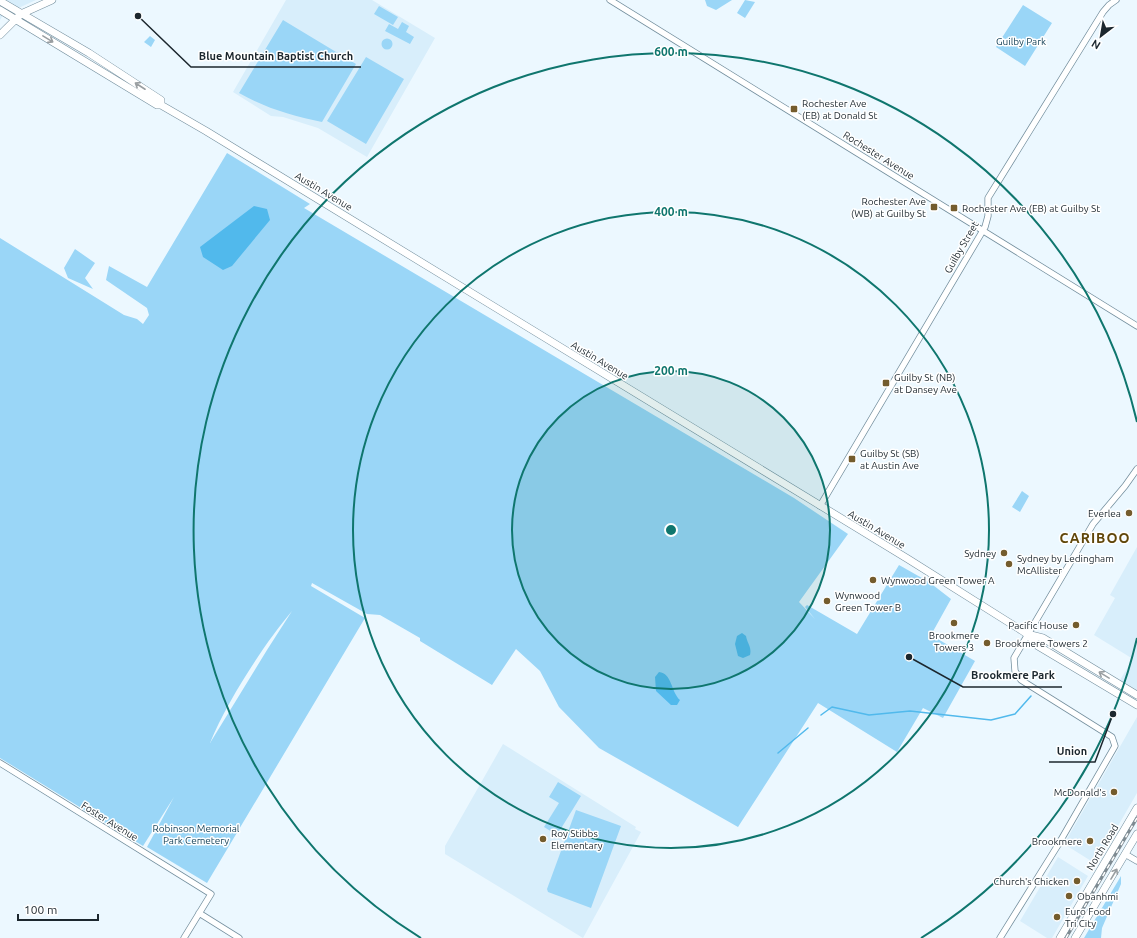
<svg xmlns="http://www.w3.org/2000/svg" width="1137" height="938" font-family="Ubuntu,sans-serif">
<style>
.built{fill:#d8eefb}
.green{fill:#9ad6f7;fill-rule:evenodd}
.water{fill:#51b9ec}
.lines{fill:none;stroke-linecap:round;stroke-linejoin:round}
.stream{stroke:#51b9ec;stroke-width:1.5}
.minor-casing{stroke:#748f9e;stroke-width:7}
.major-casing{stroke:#748f9e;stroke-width:8}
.minor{stroke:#fff;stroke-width:5.5}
.major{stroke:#fff;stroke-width:7}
.rail-casing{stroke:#7e8a91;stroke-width:3}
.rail{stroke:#fff;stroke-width:1.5;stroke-dasharray:4.5;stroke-linecap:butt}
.oneway{stroke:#999ea1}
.ring{fill:none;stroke:#0f766e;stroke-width:2}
.poi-dot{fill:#745c2d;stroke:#fff;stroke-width:1.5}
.labels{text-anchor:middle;stroke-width:3;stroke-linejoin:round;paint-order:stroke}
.park-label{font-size:10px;fill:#18445a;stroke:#fff}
.poi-label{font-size:10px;fill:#1c272e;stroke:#fff;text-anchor:start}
.street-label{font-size:10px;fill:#1c272e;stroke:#fff}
.district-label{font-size:14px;font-weight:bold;letter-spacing:1px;fill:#61470a;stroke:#fff}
.centre{fill:#0f766e;stroke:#fff;stroke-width:2}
.ring-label{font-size:12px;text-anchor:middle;font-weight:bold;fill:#0f766e;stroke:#fff;stroke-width:3;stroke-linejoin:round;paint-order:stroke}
.leader{fill:none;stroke:#1c272e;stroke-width:1.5}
.callout-dot{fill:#1c272e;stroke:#fff;stroke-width:1.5}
.callout-label{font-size:11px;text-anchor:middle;font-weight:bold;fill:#1c272e;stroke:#fff;stroke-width:3;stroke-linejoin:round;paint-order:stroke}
</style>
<rect width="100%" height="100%" fill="#ecf8ff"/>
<path class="built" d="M0 0H36L3 15 0 20Z
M286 0H372L435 38 367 157 318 128 283 117 271 116 233 92Z
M1137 547V690L1120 680 1133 659 1094 635 1115 598 1110 595Z
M1137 717V793L1096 864 1064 844Z
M503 744 636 827 635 829 641 832 583 938 445 854V846Z
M1058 857 1088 876 1052 938H1047L1020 921Z"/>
<path class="green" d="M705 0H732L716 10 707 6Z
M745 0 755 2 745 18 737 13Z
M1023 5 1052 23 1025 66 996 47Z
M379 6 398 17 393 25 374 14Z
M283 20 356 64 322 122C292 116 265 108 239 93Z
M402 22 409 26 406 32 414 37 410 44 385 31 389 24 398 29Z
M150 36 155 40 151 47 144 42Z
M381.5 44a5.5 5.5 0 1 1 11 0a5.5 5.5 0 1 1-11 0Z
M366 57 404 79 366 144 327 121Z
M227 153 310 204 304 208 794 498 848 534 799 602 815 619 805 607 807 605 857 634 899 565 929 582 951 599 931 635 975 661 943 718 923 708 897 752 818 703 738 827 599 748 559 707 540 671 516 649 492 685 420 641V638L380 615 367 614 312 583 311 586 365 618 207 883 147 847 174 797 143 846 0 758V238L124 315 137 319 143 324 149 315 147 308 106 280 109 266 147 287ZM292 611 267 650 210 743C226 703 264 644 292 611Z
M75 249 95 263 85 278 93 289 68 278 64 268Z
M1022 491 1029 496 1020 512 1012 507Z
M558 782 581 796 557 835 544 827 559 803 549 797Z
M576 810 621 826 591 908 548 892 547 889Z
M1121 876V884L1102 928 1101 938H1084Z"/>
<path class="water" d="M254 206 267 209 270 220 232 266 223 270 203 257 200 247Z
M742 633 746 636C747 643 752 647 750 655L743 658 738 656 735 644 737 636Z
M659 672C672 673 671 692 680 700L677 705H671L656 691 655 677Z"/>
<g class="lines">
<path class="stream" d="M821 715 832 707 869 715 910 711 991 720 1015 714 1031 696
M778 753 808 728"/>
<g class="minor-casing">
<path id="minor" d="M610 0 1137 326
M820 506 985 227 988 216V198L1103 12 1109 5 1116 0
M0 763 211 894 184 938
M1125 854 1137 861
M199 913 239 938
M1000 938 1058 845 1115 746 1112 737 1021 680 1015 671 1014 658 1093 524 1125 486 1137 469"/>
</g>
<g class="major-casing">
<path id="major" d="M0 1 89 53 161 100V105
M0 10 157 105H161L206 131 908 559 1021 630 1027 634 1043 638 1137 695
M0 35 21 14 52 0
M1028 635 1038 646 1137 705
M1060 938 1137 808
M1075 938 1137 834"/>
</g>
<use href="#minor" class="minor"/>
<use href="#major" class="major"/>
<g class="rail-casing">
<path id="rail" d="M1066 938 1137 818"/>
</g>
<use href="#rail" class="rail"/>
</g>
<defs><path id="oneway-shaft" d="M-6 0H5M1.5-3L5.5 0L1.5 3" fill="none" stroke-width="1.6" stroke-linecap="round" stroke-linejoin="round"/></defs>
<g class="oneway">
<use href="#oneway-shaft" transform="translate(48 39) rotate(31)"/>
<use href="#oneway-shaft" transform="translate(140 86) rotate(-147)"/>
<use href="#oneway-shaft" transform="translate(1104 675) rotate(-149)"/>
<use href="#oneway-shaft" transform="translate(1114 874) rotate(-59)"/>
</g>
<circle cx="671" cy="530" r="159" fill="#0f766e" fill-opacity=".12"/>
<g class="ring">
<circle cx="671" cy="530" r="159"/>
<circle cx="671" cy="530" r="318"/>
<path d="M1137 638A478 478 0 0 1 921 938M421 938A478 478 0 1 1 1137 422"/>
</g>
<g class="poi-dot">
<rect x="790" y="105" width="8" height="8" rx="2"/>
<rect x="930" y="203" width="8" height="8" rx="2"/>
<rect x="950" y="204" width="8" height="8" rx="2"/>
<rect x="882" y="379" width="8" height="8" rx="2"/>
<rect x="848" y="455" width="8" height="8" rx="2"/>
<circle cx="1129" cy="513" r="4"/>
<circle cx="1004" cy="553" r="4"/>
<circle cx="1009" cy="564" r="4"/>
<circle cx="873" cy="580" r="4"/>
<circle cx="827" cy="601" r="4"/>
<circle cx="954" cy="623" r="4"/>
<circle cx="1076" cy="625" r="4"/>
<circle cx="987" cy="643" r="4"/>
<circle cx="1114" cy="792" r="4"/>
<circle cx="543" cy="839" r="4"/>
<circle cx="1090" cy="841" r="4"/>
<circle cx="1077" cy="881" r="4"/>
<circle cx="1069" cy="896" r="4"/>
<circle cx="1057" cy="917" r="4"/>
</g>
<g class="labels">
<g class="park-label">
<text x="1021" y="45">Guilby Park</text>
<text x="196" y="832">Robinson Memorial<tspan x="196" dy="12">Park Cemetery</tspan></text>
</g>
<g class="poi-label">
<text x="802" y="107">Rochester Ave<tspan x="802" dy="12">(EB) at Donald St</tspan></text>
<text x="926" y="205" text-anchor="end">Rochester Ave<tspan x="926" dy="12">(WB) at Guilby St</tspan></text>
<text x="962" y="212">Rochester Ave (EB) at Guilby St</text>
<text x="894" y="381">Guilby St (NB)<tspan x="894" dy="12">at Dansey Ave</tspan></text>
<text x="860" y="457">Guilby St (SB)<tspan x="860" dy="12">at Austin Ave</tspan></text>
<text x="1121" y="517" text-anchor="end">Everlea</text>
<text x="996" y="557" text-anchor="end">Sydney</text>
<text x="1017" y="562">Sydney by Ledingham<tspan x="1017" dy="12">McAllister</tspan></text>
<text x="881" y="584">Wynwood Green Tower A</text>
<text x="835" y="599">Wynwood<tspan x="835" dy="12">Green Tower B</tspan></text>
<text x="1068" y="629" text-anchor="end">Pacific House</text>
<text x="954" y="639" text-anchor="middle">Brookmere<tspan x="954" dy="12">Towers 3</tspan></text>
<text x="995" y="647">Brookmere Towers 2</text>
<text x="1106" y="796" text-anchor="end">McDonald's</text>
<text x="551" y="837">Roy Stibbs<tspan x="551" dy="12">Elementary</tspan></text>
<text x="1082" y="845" text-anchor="end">Brookmere</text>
<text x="1069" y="885" text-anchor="end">Church's Chicken</text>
<text x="1077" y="900">Obanhmi</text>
<text x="1065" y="915">Euro Food<tspan x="1065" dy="12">Tri City</tspan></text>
</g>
<g class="street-label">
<text transform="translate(879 155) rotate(32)" y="4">Rochester Avenue</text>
<text transform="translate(324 191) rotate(31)" y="4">Austin Avenue</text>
<text transform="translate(961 247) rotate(-60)" y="4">Guilby Street</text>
<text transform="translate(600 360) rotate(31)" y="4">Austin Avenue</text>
<text transform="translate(877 529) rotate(31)" y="4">Austin Avenue</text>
<text transform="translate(110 821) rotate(32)" y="4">Foster Avenue</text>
<text transform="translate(1102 847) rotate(-59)" y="4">North Road</text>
</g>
<g class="district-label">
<text x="1095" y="543">CARIBOO</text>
</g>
</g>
<circle cx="671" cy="530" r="6" class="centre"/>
<g class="ring-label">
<text x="671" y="56">600 m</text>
<text x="671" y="216">400 m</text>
<text x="671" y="375">200 m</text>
</g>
<path class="leader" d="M138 16L191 67H361M909 657L963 687H1062M1113 714L1095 762H1049"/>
<g class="callout-dot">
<circle cx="138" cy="16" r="4"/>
<circle cx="909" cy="657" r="4"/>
<circle cx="1113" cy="714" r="4"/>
</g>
<g class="callout-label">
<text x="276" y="60">Blue Mountain Baptist Church</text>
<text x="1013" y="679">Brookmere Park</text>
<text x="1072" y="755">Union</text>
</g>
<g transform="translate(1101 36) rotate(211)" stroke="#ffffff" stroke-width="3" paint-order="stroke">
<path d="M0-3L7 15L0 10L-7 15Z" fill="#1c272e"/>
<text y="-6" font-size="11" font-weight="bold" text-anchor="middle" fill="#1c272e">N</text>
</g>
<path d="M18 914v6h80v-6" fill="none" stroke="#1c272e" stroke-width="2"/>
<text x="24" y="914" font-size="12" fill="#1c272e" stroke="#ffffff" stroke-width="3" paint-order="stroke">100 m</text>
</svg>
